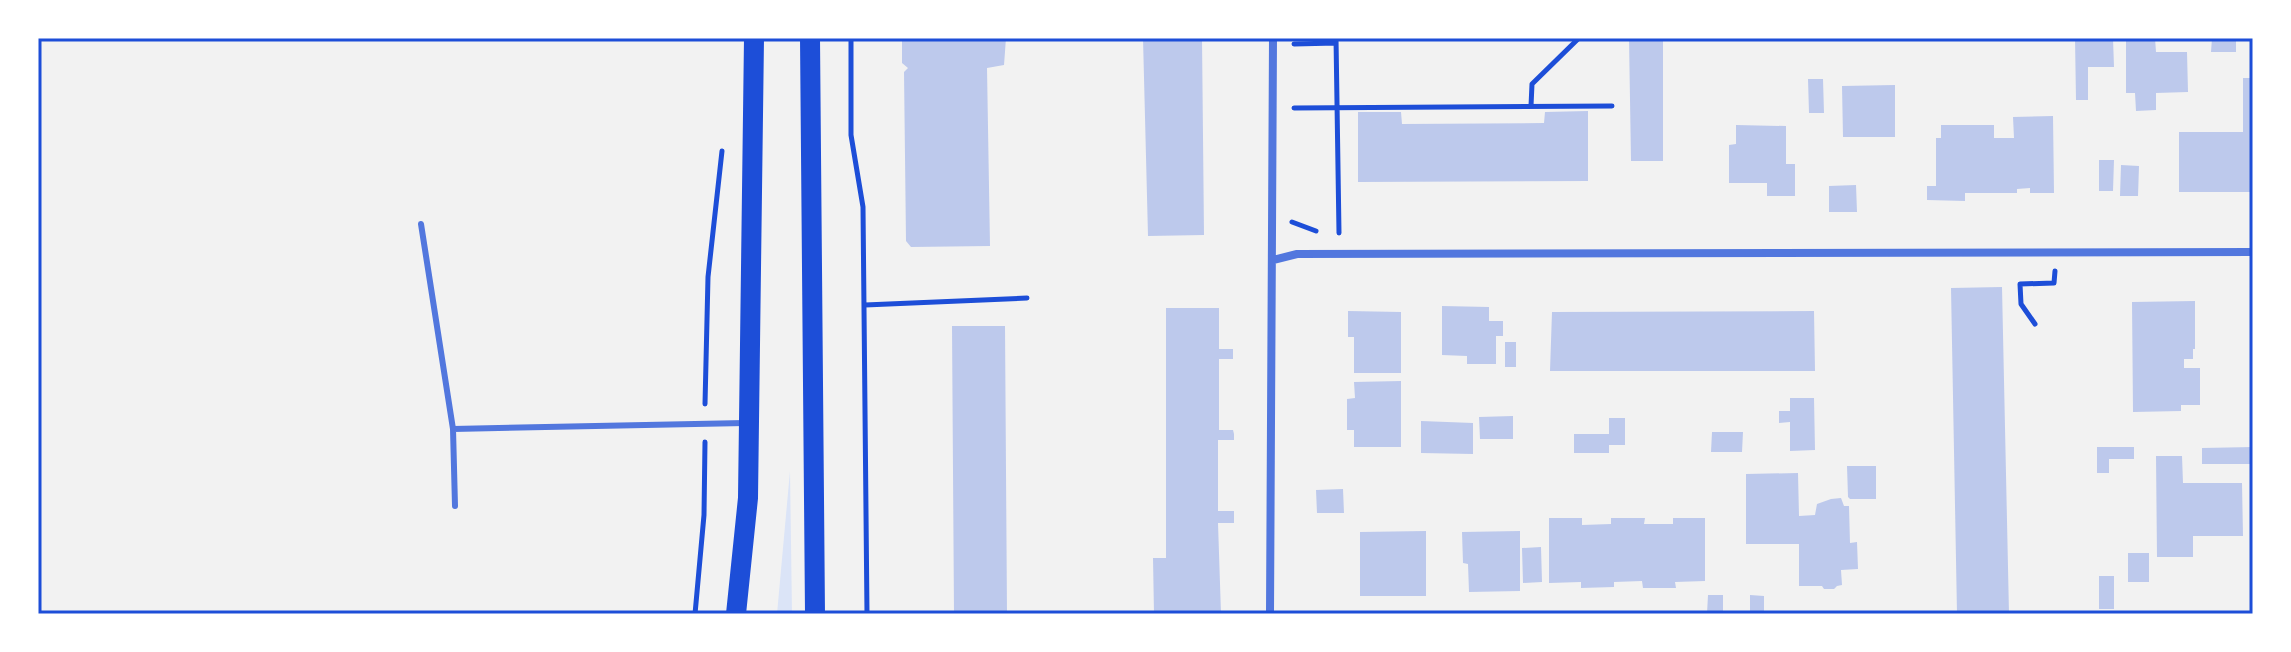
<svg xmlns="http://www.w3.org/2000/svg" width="2291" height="652" font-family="'PT Sans',sans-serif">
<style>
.green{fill:#dbe4f7}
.building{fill:#bdc9ec}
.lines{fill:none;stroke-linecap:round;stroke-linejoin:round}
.path{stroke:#1d4ed8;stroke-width:5}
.service{stroke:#5277de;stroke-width:6}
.minor{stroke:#5277de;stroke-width:8}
.primary{stroke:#1d4ed8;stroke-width:20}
.neatline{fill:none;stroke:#1d4ed8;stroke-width:3}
</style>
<rect width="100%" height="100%" fill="#f2f2f2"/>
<path class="green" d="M790 471 792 614H777Z"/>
<path class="building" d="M902 38H1006L1004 65 987 68 990 246 911 247 906 241 904 72 908 68 902 63Z
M1143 38H1202L1204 235 1148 236Z
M1629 38H1663V161H1631Z
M2075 38H2113L2114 67H2088V100H2076Z
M2126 38H2155L2156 52H2187L2188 92 2156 93V110L2136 111 2135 93H2126Z
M2212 38H2236V52H2211Z
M2243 78H2253V192H2179V132H2243Z
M1808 79H1823L1824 113H1809Z
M1895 85V137H1843L1842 86Z
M1588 111V181L1358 182V112H1401L1402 124 1544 123 1545 112Z
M2053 116 2054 193H2030V188L2017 189V193H1965V201L1927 200V186H1936V138H1941V125H1994V138H2014L2013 117Z
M1736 125 1786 126V164H1795V196H1767V183H1729V145L1736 144Z
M2099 160H2114L2113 191H2099Z
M2121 165 2139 166 2138 196H2120Z
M1856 185 1857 212H1829V186Z
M2002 287 2009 614H1957L1951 288Z
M2195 301V349H2193V359H2184V368H2200V405H2181V411L2133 412 2132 302Z
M1442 306 1489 307V321H1503V336H1496V364H1467V356L1442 355Z
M1166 308H1219V349H1233V359H1219V430H1233L1234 434V440H1218V511H1234V523H1218L1221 614H1154L1153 558H1166Z
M1348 311 1401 312V373H1354V337H1348Z
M1814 311 1815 371H1550L1552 312Z
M952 326H1005L1007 614H954Z
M1505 342H1516V367H1505Z
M1401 381V447H1354V430H1347V399L1355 398 1354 382Z
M1790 398H1814L1815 450 1790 451V422L1779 423V411H1790Z
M1513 416V439H1480L1479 417Z
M1609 418H1625V445H1609V453H1574V434H1609Z
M1421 421 1473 423V454L1421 453Z
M1712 432H1743L1742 452H1711Z
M2097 447H2134V459H2109V473H2097Z
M2253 447V464H2202V448Z
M2156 456H2182L2183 483H2242L2243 536H2193V557H2157Z
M1847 466H1876V499H1850L1848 497Z
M1798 473 1799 516 1815 515 1817 504 1831 499 1841 498 1844 506H1849L1850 543 1857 542 1858 569 1841 570 1842 585 1837 586 1834 589H1824L1822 586H1799V544H1746V474Z
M1343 489 1344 513H1317L1316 490Z
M1549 518H1582V525L1611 524V518H1645L1644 524H1673V518H1705V581L1675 582 1676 588H1643L1642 581 1614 582V587L1581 588V582L1549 583Z
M1426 531V596H1360V532Z
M1520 531V591L1469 592 1468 564 1463 563 1462 532Z
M1541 547 1542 582 1523 583 1522 548Z
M2128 553H2149V582H2128Z
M2099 576H2114V609H2099Z
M1708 595H1723V614H1707Z
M1750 595 1764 596V614H1750Z"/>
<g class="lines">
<path class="path" d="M851 38V135L863 207 867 614
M1336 38 1339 233
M1294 44 1336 43
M1531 106 1532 84 1579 38
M1294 108 1612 106
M1292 222 1316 231
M865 305 1027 298
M2035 324 2021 304 2020 284 2054 283 2055 271
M705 404 708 277 722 151
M695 614 704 515 705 442"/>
<path class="service" d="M421 224 453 429
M455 506 453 429 745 423"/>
<path class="minor" d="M1273 260 1297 254 2253 252
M1270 614 1273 38"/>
<path class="primary" d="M810 38 815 614
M736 614 748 498 754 38"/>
</g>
<rect width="2291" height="652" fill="none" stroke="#ffffff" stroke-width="80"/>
<rect x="40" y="40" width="2211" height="572" class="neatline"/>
</svg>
